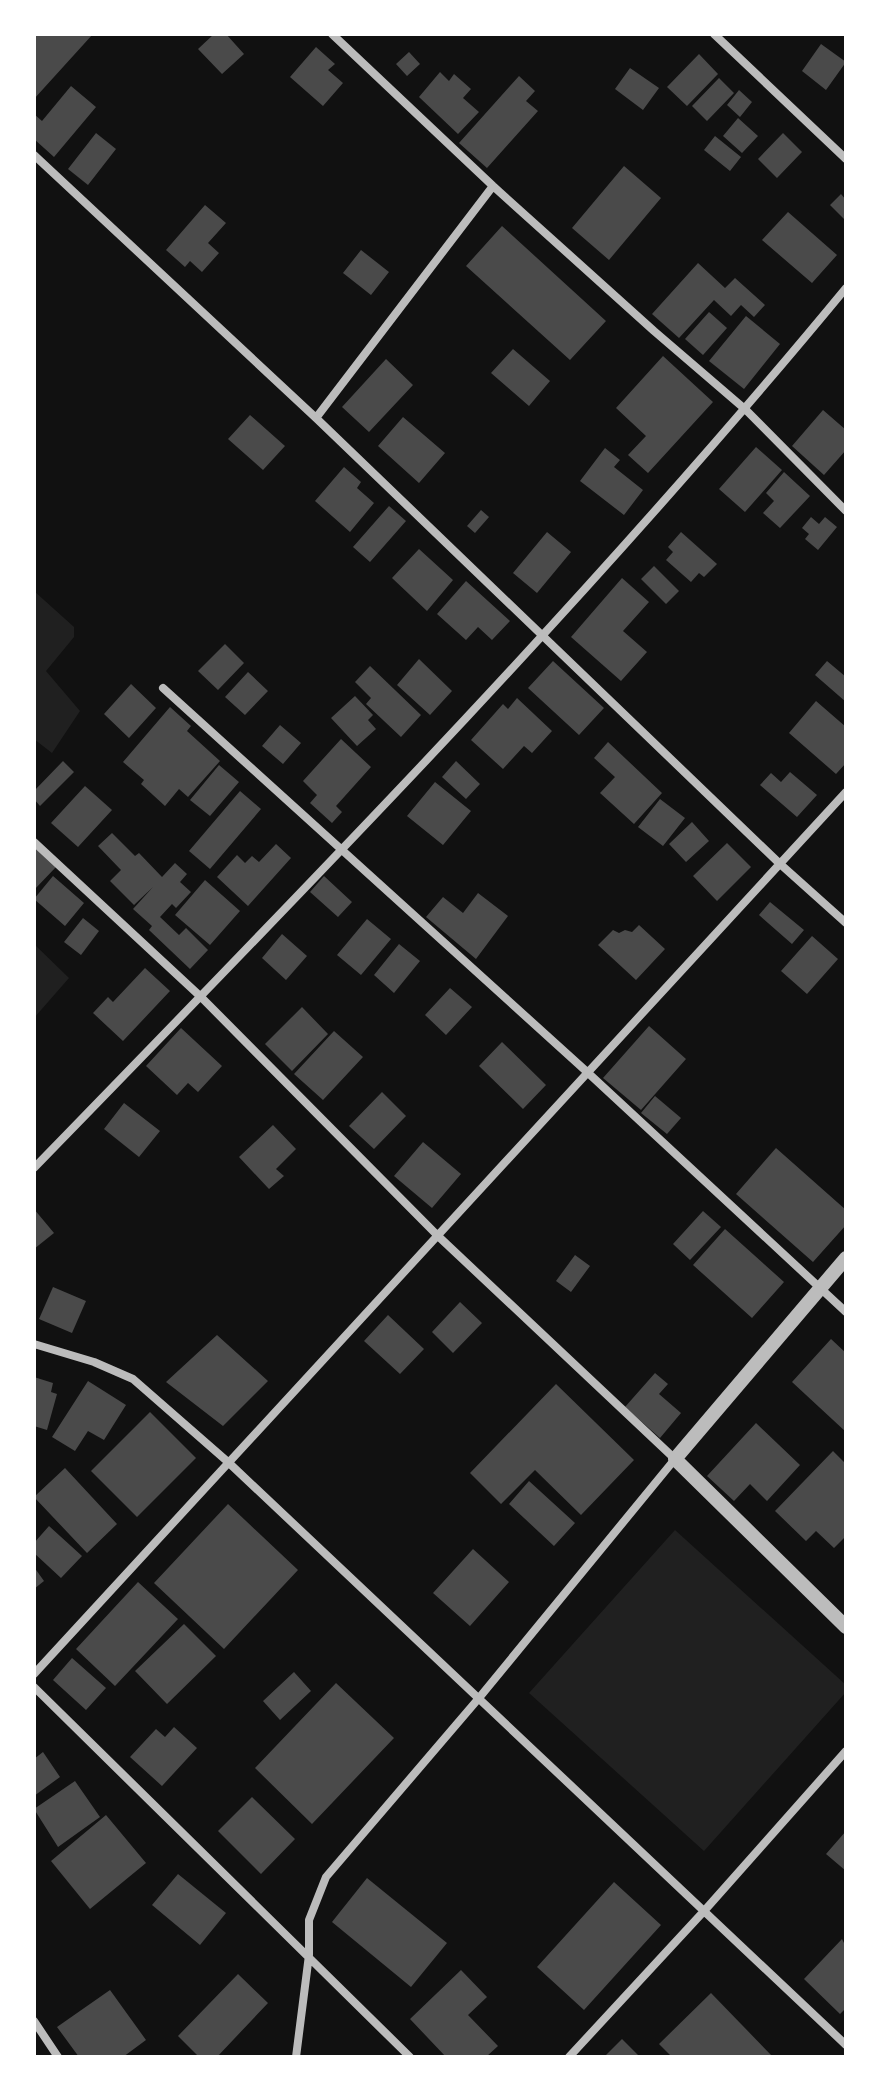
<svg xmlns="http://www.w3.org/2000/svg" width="880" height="2091" font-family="Montserrat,sans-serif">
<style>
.green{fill:#202020}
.building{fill:#4a4a4a}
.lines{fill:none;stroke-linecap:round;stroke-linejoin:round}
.minor{stroke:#bcbcbc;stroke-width:8}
.tertiary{stroke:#bcbcbc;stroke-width:14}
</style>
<rect width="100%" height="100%" fill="#111"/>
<path class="green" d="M34 591 74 627V637L46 671 80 711 52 753 34 739Z
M34 944 69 978 34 1018Z
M675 1530 846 1685V1692L704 1851 529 1693Z"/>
<path class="building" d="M34 34H93L34 99Z
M214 34H226L244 54 222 74 198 49Z
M821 44 846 62 826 90 802 71Z
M316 47 335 64 328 70 343 83 323 106 290 77Z
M409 52 420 64 407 76 396 64Z
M699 54 718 74 687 106 667 87Z
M630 68 659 88 643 110 615 89Z
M440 72 449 81 454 74 471 89 463 98 479 112 458 134 419 97Z
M519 76 535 91 526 101 538 111 487 168 459 143Z
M719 78 734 93 707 121 692 106Z
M71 86 96 107 54 157 34 139V114L42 121Z
M739 90 752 102 740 117 727 105Z
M738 118 758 136 742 153 723 136Z
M96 133 116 149 88 185 68 169Z
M783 133 802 152 777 178 758 159Z
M715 136 741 157 730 171 704 150Z
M624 166 661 198 609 260 572 228Z
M841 194 846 200V221L830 205Z
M205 205 226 223 208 243 219 253 202 272 190 261 185 267 166 250Z
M788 212 837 255 812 283 762 240Z
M502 226 606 321 570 360 466 266Z
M361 250 389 272 371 295 343 273Z
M698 263 725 288 735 278 765 305 754 317 741 305 731 316 714 300 679 338 652 314Z
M709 312 727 328 703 355 685 339Z
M746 316 780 344 744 389 709 361Z
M513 349 550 381 529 406 491 373Z
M663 356 713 402 648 473 628 455 646 436 616 408Z
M386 359 413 385 369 432 342 407Z
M823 410 846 430V450L824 475 792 446Z
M250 415 285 446 263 470 228 439Z
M403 417 445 453 419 483 378 446Z
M756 447 782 470 745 512 719 489Z
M605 448 620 460 614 467 643 490 624 515 580 481Z
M344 467 361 482 357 488 374 503 350 532 315 501Z
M784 472 810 496 780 528 763 513 774 501 766 493Z
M389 506 406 521 370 562 353 547Z
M481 510 489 517 475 533 467 526Z
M811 517 819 524 825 517 837 527 818 550 805 539 809 534 802 528Z
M547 532 571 552 537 593 513 573Z
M681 532 717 564 704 577 699 573 691 582 666 560 673 552 668 547Z
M419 549 453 580 427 611 392 578Z
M654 566 679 591 666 604 641 579Z
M622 578 649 602 623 631 647 652 621 681 571 637Z
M466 581 510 621 492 640 478 627 466 640 437 614Z
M225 644 244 663 218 690 198 671Z
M419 659 452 691 430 715 397 685Z
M553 661 604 708 579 735 528 688Z
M827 661 846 677V702L815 675Z
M370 666 421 715 401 737 366 704 371 698 355 682Z
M248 672 268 691 245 715 225 697Z
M131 684 156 708 129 738 104 714Z
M355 696 373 715 368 720 376 729 357 746 331 718Z
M517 698 552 731 532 753 524 746 503 769 471 740 503 704 508 709Z
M816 701 846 727V763L836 774 789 733Z
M170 707 191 726 187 731 220 761 188 797 179 789 165 806 141 784 144 780 123 762Z
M280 725 301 743 283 764 262 746Z
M341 739 371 767 336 806 342 812 332 823 310 803 317 795 303 781Z
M608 742 662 793 634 824 600 793 615 777 594 758Z
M63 761 74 772 40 806 34 799V791Z
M456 761 480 784 466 799 442 777Z
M219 765 239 782 210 816 190 800Z
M790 772 817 795 797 817 760 785 771 773 781 782Z
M435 782 471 811 443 845 407 816Z
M85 786 112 810 78 847 51 823Z
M240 791 261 809 210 869 189 851Z
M660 799 685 818 663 846 638 827Z
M692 822 709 841 686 862 669 844Z
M112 833 135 856 139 853 162 877 175 863 187 874 180 882 191 892 176 908 172 904 160 917 179 935 186 928 208 950 190 969 149 930 152 926 133 909 153 887 134 905 110 881 121 870 98 846Z
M727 843 751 867 717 901 693 876Z
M276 844 291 858 248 906 217 877 237 855 245 863 252 856 259 862Z
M34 846 56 867 34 890Z
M53 876 84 903 65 926 34 899Z
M324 876 352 902 338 917 310 892Z
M205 880 240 911 210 945 175 915Z
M478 893 508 916 476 959 426 917 443 897 463 913Z
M770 902 804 930 792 944 759 915Z
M83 918 99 931 81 955 64 942Z
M367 919 391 939 361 975 337 955Z
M639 925 665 949 636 980 598 945 613 930 619 933 625 930 632 932Z
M282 934 307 956 286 980 262 958Z
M812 936 838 959 807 994 781 971Z
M399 944 420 961 394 993 374 975Z
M145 968 170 991 123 1041 93 1013 108 997 113 1002Z
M450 988 472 1007 446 1035 425 1015Z
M302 1007 328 1034 292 1071 265 1044Z
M649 1026 686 1059 641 1110 603 1078Z
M181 1028 222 1066 198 1092 188 1083 177 1095 146 1066Z
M334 1031 363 1057 323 1100 294 1074Z
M502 1042 546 1085 523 1109 479 1066Z
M382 1092 406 1116 374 1149 349 1126Z
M655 1096 681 1118 667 1134 641 1113Z
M124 1103 160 1131 139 1157 104 1129Z
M273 1125 296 1149 276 1169 284 1176 269 1189 239 1157Z
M423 1142 461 1174 432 1208 394 1176Z
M776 1148 846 1210V1225L813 1262 736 1194Z
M34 1209 54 1233 34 1249Z
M703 1211 721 1227 690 1260 673 1244Z
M725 1229 784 1282 752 1318 693 1265Z
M575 1255 590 1266 571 1292 556 1281Z
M53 1287 86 1301 72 1333 39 1319Z
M460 1302 482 1323 453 1353 432 1332Z
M388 1315 424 1349 400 1374 364 1341Z
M217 1335 268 1381 223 1426 166 1382Z
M831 1339 846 1353V1432L792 1382Z
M655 1373 668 1384 659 1394 681 1413 660 1438 625 1407Z
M34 1377 53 1383 51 1392 57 1394 47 1430 34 1426Z
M88 1381 126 1405 104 1440 88 1431 75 1451 52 1437Z
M556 1384 634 1460 581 1515 535 1470 501 1504 470 1473Z
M150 1412 196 1458 137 1517 91 1471Z
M756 1423 800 1465 767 1501 750 1484 734 1501 707 1476Z
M833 1451 846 1464V1536L834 1548 816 1531 806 1541 775 1511Z
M65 1468 117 1524 87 1553 34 1497Z
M529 1481 575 1523 554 1546 509 1504Z
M228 1504 298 1570 224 1649 154 1583Z
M49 1526 82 1556 61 1578 34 1553V1543Z
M473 1549 509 1582 470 1626 433 1593Z
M34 1567 44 1581 34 1589Z
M138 1582 178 1619 115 1686 76 1649Z
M184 1624 216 1656 167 1704 135 1671Z
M72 1658 106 1688 86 1710 53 1680Z
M294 1672 311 1691 280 1720 263 1701Z
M336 1683 394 1738 312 1824 255 1768Z
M174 1727 197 1748 162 1786 130 1757 156 1729 165 1737Z
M43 1752 60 1777 34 1796V1759Z
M75 1781 100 1817 58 1847 34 1809Z
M252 1797 295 1839 261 1874 218 1831Z
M106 1815 146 1863 90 1909 51 1861Z
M846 1831V1871L826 1854Z
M178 1874 226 1913 200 1945 152 1905Z
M367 1878 447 1943 411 1987 332 1922Z
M614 1882 661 1925 584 2010 537 1967Z
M842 1939 846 1947V2008L840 2014 804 1979Z
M461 1970 487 1997 468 2015 498 2046 486 2057H446L410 2019Z
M238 1974 268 2003 217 2057H199L178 2036Z
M110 1990 146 2040 123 2057H79L57 2027Z
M711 1993 773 2057H672L659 2044Z
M622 2039 640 2057H604Z"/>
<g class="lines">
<path class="minor" d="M332 34 493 186 654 331 746 410 846 511
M714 34 846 159
M34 155 316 418 779 863 846 923
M316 418 493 186
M163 688 586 1071 846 1312
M34 842 201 997 438 1236 675 1459 479 1698 326 1877 309 1920V1955L296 2057
M34 1168C312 882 592 596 846 288
M34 1344 94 1362 133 1379 228 1462 846 2045
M34 1674 846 792
M34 1687 410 2057
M34 2021 58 2057
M569 2057 705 1910 846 1751"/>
<path class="tertiary" d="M846 1258 675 1459 846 1627"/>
</g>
<rect width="880" height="2091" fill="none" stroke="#ffffff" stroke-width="72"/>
</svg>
